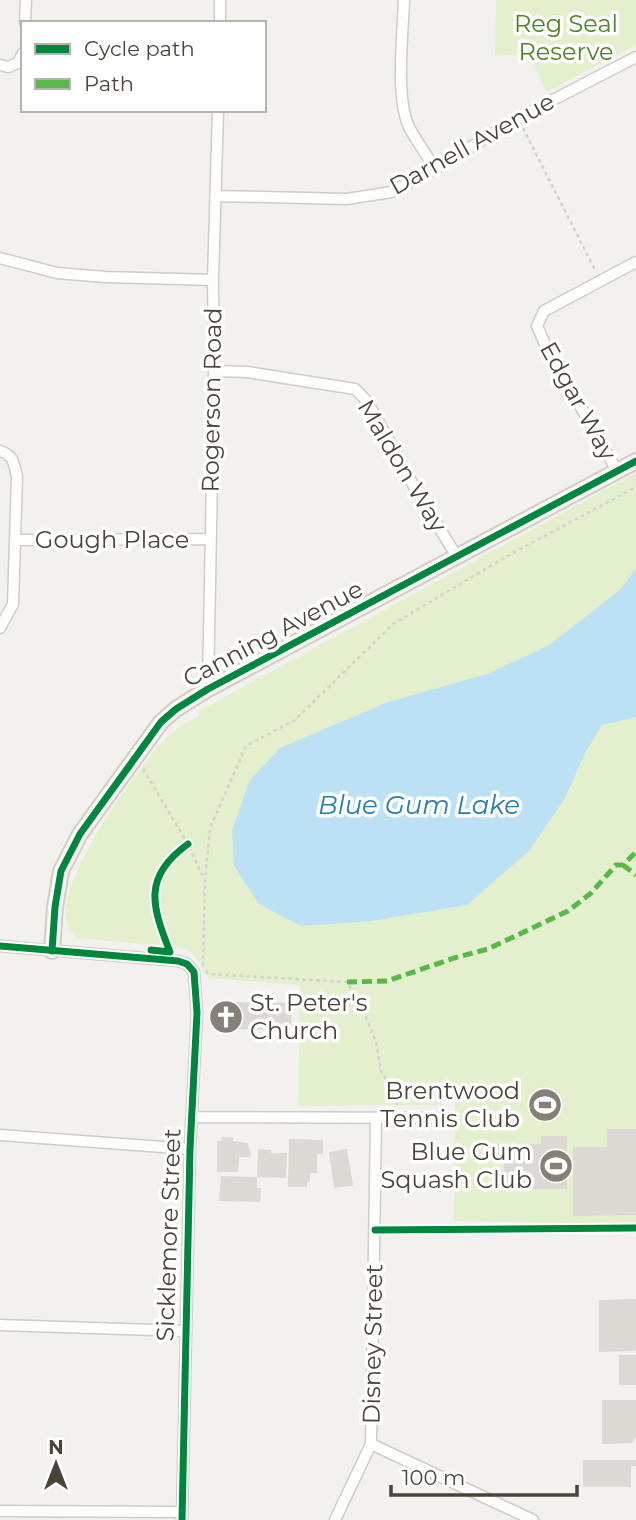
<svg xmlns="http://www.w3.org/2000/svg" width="636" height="1520" font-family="Montserrat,sans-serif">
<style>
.green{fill:#e3efcd}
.water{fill:#bce1f4}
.building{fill:#dcd8d4;stroke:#dcd8d3;stroke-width:2}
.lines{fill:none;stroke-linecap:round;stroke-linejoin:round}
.street-casing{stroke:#d0ccc8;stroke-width:13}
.secondary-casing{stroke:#d3cec4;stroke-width:18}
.path{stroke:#d3d1cc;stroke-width:2.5;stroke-dasharray:3.5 3.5;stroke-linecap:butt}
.street{stroke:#fdfdfc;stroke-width:10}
.secondary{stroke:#f7f5f1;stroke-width:14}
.quiet{stroke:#58b947;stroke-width:5;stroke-dasharray:10 5;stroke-linecap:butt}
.cycleway-casing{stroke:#fff;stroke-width:11}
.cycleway{stroke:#00873e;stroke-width:7}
.labels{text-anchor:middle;stroke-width:7;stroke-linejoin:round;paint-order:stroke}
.park-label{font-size:24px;fill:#4f8325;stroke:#fff}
.street-label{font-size:24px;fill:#4c4338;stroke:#fff}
.poi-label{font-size:24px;fill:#4c4338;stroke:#fff;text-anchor:end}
.water-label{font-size:26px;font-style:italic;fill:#267daf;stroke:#fff}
</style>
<rect width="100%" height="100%" fill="#f3f1ee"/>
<path class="green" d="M496 0H636V45L546 92 530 54 495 55Z
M636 473V1224L454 1221 455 1101H442V1105L298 1106 300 985 208 978 193 953 180 947 78 938C73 933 67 927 66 920 59 877 137 768 167 737 176 728 189 722 199 716V711Z"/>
<path class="water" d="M636 568V717L602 725 585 753 565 798 529 851 467 905 371 921 301 926 259 904 234 866 232 830 250 780 280 748 388 702 487 674 548 646 621 589Z"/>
<path class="building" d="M233 1003 291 1004 290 1029 232 1028Z
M608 1130H636V1214L574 1215V1148H608Z
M542 1137H566V1188H505V1158H488V1145H542Z
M223 1138H232V1142L247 1144 250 1156H238L237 1171H218V1142H223Z
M290 1140 322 1141V1153H316V1172H309V1181H306V1186H289Z
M259 1150 270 1151V1154H286L285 1177 258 1176Z
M346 1150 352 1185 335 1187 330 1153Z
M222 1177 256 1178V1189H260L259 1201 220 1200Z
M636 1300V1350L600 1351V1301Z
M620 1356H636V1384H620Z
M603 1401H636V1435L631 1442 603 1443Z
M584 1461H636V1465H630V1486H584Z"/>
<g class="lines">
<g class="street-casing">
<path id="street" d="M404 0C403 34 395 96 409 127 416 141 427 155 435 169
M25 23 26 0
M220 23V0
M0 65 8 67 18 63 23 53
M217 196 347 199 391 192 435 169 518 118 636 57
M0 258 57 273 106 277 213 280
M214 371 247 372 355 389 367 401 412 483 457 557
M0 451C14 455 14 464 17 477L13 604 0 628
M617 471 545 344 537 326 544 311 636 262
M16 540 209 539
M208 689 214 371 213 280 218 110
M0 946 178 961 187 964 194 972 197 1013 190 1149 182 1520
M192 1117 451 1118
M0 1135 190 1149
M0 1325 185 1331
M371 1444 533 1520
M0 1511 182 1512
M335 1520 371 1444 376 1118"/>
</g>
<g class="secondary-casing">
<path id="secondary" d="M52 951 55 907 61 871 80 834 161 722 176 709 208 689 636 461"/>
</g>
<path class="path" d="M523 128 596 272
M143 769 188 844 204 879
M203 966 205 881 210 828 246 746 295 720 393 624 509 555 636 487
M206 971 208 974 347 982 364 1012 376 1042 381 1071 396 1098 397 1108"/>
<use href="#street" class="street"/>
<use href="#secondary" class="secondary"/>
<path class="quiet" d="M623 865 636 875
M347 982 387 981 454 958 488 949 568 911 591 893 616 865H623L636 852"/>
<g class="cycleway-casing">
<path id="cycleway" d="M0 946 178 961 187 964 194 972 197 1013 190 1149 182 1520
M151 950 170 952C152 906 142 877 188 844
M52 951 55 907 61 871 80 834 161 722 176 709 208 689 636 461
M375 1230 636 1228"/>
</g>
<use href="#cycleway" class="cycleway"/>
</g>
<defs>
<g id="church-disc" transform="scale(1.75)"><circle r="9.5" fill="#868078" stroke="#fff"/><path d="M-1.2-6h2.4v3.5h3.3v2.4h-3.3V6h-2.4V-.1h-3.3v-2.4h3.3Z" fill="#fff"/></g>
<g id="stadium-disc" transform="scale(1.75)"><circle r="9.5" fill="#868078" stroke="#fff"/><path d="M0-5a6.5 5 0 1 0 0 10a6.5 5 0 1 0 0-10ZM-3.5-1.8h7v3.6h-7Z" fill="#fff"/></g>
</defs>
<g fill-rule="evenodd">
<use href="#church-disc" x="226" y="1017"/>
<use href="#stadium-disc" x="545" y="1105"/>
<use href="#stadium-disc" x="556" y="1166"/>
</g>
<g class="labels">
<g class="park-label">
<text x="566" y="32">Reg Seal<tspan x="566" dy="28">Reserve</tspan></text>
</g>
<g class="street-label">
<text transform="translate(472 144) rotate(-29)" y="8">Darnell Avenue</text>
<text transform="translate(212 400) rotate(-89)" y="8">Rogerson Road</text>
<text transform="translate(578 401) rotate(61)" y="8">Edgar Way</text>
<text transform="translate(402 466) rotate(59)" y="8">Maldon Way</text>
<text x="112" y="548">Gough Place</text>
<text transform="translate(273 634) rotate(-28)" y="8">Canning Avenue</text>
<text transform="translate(169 1235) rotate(-88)" y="8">Sicklemore Street</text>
<text transform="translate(373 1344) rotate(-89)" y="8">Disney Street</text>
</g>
<g class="poi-label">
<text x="250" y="1011" text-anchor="start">St. Peter's<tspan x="250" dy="28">Church</tspan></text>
<text x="520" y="1099">Brentwood<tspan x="520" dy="28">Tennis Club</tspan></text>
<text x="532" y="1160">Blue Gum<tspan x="532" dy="28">Squash Club</tspan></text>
</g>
<g class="water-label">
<text x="419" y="814">Blue Gum Lake</text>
</g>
</g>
<rect x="21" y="21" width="245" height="91" fill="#ffffff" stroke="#b7b4af" stroke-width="2"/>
<rect x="35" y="44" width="35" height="10" fill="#00873e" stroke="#b7b4af" stroke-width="2"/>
<text x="84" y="56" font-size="21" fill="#4c4338">Cycle path</text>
<rect x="35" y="79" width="35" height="10" fill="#58b947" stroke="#b7b4af" stroke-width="2"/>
<text x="84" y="91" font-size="21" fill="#4c4338">Path</text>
<g transform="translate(56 1464)" stroke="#ffffff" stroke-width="5" paint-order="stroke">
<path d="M0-5L12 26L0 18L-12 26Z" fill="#4c4338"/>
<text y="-10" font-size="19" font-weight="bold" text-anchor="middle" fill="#4c4338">N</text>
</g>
<path d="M391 1485v10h186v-10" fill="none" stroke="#4c4338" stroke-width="3.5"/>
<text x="402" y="1485" font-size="21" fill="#4c4338" stroke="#ffffff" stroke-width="5" paint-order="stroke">100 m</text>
</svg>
